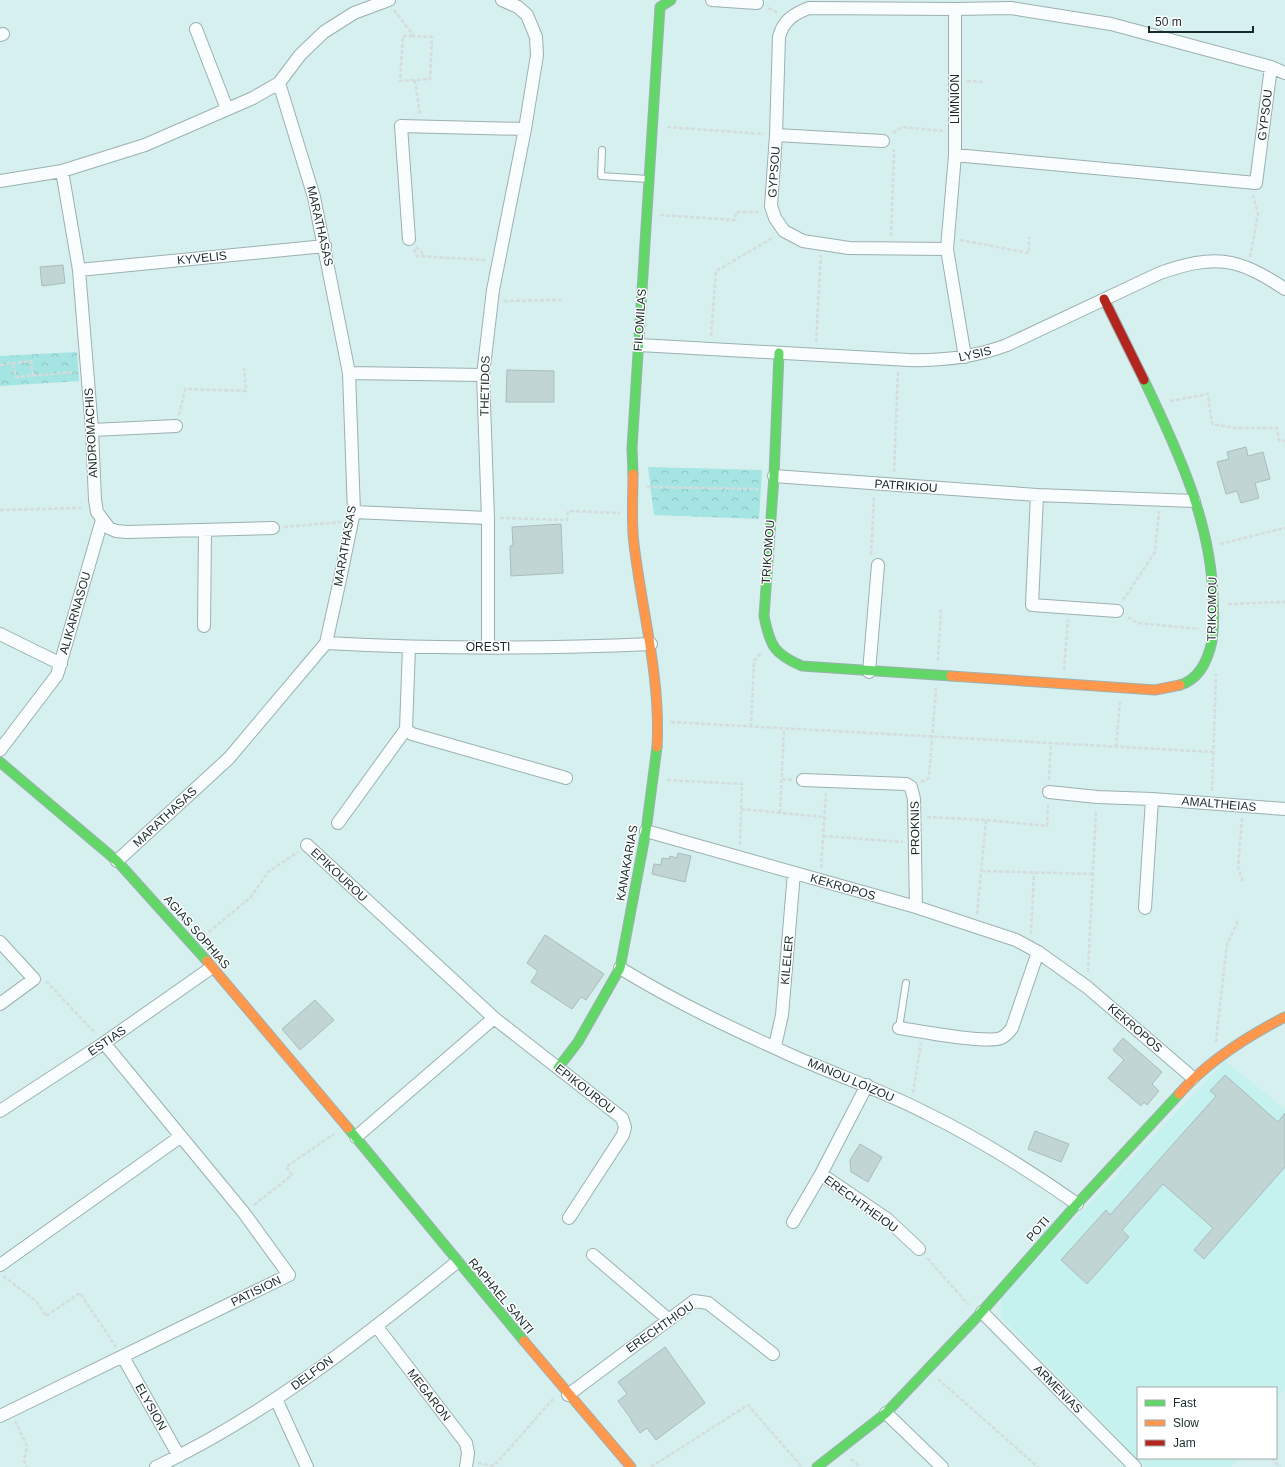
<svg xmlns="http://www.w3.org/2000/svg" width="1285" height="1467" font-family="Helvetica,sans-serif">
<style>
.built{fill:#c5f1ef}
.forest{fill:url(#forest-crowns)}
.building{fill:#c1d5d4;stroke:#a8bcbc}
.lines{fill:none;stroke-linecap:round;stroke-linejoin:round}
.lane-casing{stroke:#9cb0b0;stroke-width:8}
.street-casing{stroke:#9cb0b0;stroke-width:14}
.fast-casing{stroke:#9cb0b0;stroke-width:11}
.slow-casing{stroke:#9cb0b0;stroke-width:11}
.jam-casing{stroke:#9cb0b0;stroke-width:11}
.path{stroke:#d4dcdc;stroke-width:2.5;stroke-dasharray:4 2;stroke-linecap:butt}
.lane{stroke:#f9fdfd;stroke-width:6}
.street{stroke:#f9fdfd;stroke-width:12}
.fast{stroke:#63d668;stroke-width:9}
.slow{stroke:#ff974d;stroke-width:9}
.jam{stroke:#b3261e;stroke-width:9}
.labels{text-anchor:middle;stroke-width:3;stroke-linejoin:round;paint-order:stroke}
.street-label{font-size:12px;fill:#182a2a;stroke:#fff}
</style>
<defs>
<pattern id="forest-crowns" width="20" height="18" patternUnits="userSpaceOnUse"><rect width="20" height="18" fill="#a4e4e2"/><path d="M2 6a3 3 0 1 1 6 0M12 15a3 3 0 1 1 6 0" fill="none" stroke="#8cc4c2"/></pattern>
</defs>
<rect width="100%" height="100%" fill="#d6f0ef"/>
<path class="built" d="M1225 1061 1285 1109V1388L1276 1401V1388H1138V1458H1238L1231 1467H1145L1002 1318 1001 1297Z"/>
<path class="forest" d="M77 352 79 381 0 386V356Z
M648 467 762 470 759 519 654 515Z"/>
<path class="building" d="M63 265 65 283 42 286 40 267Z
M507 370 554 371V402H506Z
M1246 447 1248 456 1263 452 1270 479 1255 483 1259 498 1241 503 1237 491 1226 494 1217 462 1229 459 1227 452Z
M561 524 563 573 511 576 510 546 513 545 512 527Z
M678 853 691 856 685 882 652 874 654 864 661 865 662 858 669 859 670 856 677 858Z
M545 935 604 974 586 1000 581 997 572 1009 531 982 538 971 527 963Z
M315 1000 334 1020 300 1050 282 1029Z
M1123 1038 1162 1072 1152 1084 1159 1091 1147 1105 1144 1102 1141 1106 1108 1078 1124 1060 1113 1050Z
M1225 1075 1278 1122 1285 1113V1167L1204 1259 1194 1250 1213 1228 1163 1184 1122 1230 1129 1237 1087 1284 1061 1260 1106 1210 1110 1215 1216 1096 1210 1091Z
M1035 1131 1069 1144 1061 1162 1028 1149Z
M860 1144 882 1157 868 1182 851 1172 850 1160Z
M665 1347 705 1403 656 1440 647 1428 640 1433 631 1420H632L618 1401 627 1394 618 1382Z"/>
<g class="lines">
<g class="lane-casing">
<path id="lane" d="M602 150 601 176 648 179
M899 1028 906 983"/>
</g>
<g class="street-casing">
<path id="street" d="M712 0 757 3
M955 9 1011 8 1111 24 1271 67 1285 73
M196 29 227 109
M0 35 3 34
M776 135 883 141
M955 155 1256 183 1271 67
M62 171 79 270 92 430 95 500 97 512 109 528 116 531 127 532 273 528
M0 181 62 171 145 145 253 98 279 83 300 55 324 32 354 13 389 0
M409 239 401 126 525 129
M947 249 849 248 803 241 784 231 775 218 771 206 776 135 779 37C783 21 793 14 809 8L955 9V155L947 249 965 357
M79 270 325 246
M639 345 909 360C943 361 975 357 1007 345L1160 273C1215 254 1237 257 1285 289
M349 373 483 375
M92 430 176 426
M774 476 1037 495 1194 501
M1037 495 1032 605 1117 611
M354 512 488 518
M204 626 205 530
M0 634 61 664
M326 643C434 649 543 649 651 644
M488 646V518L483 375 493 290 525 129 537 55 536 37 527 15 518 7 502 0
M869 672 878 565
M406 729 412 734 566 778
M0 750 57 675 102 520
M803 780 906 784 911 787 914 799 916 907
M1049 792 1097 797 1152 799 1285 809
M338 823 406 729 409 647
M646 831 916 907 1016 940 1038 952 1087 987 1193 1078
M307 845 494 1018 622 1118 625 1127 623 1135 569 1218
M117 861 229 758 326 643 339 584 354 512 349 373 314 197 279 83
M1145 908 1152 799
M0 942 34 979 0 1004
M620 968C675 1002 735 1030 795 1057 839 1076 884 1091 926 1113 979 1139 1029 1170 1077 1204
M899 1028C919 1031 986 1044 1001 1038 1006 1036 1009 1032 1012 1028L1038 952
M775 1046 782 1015 794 873
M0 1111 104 1043 211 968
M356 1137 494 1018
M821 1174 887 1219 919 1249
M793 1222 821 1174 867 1085
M593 1255 668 1319
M0 1265 180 1137
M982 1312 1135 1467
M377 1327 466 1443 468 1453 466 1467
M123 1357 179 1456
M568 1395 694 1301 708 1303 773 1354
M276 1399 307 1467
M886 1413 942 1467
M0 1416 289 1275 244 1213 104 1043
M156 1467C265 1416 364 1337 457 1262"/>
</g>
<g class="fast-casing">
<path id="fast" d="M779 353 774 476 764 616C770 646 774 654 802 666L951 676
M1144 380C1177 449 1211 521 1213 598 1214 613 1214 627 1212 641 1208 660 1200 679 1180 685
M633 474 632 448 660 7 671 0
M0 762 117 861 207 961
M558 1068 578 1042 620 968 646 831 657 747
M348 1128 524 1341
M817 1467 886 1413 978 1316 1077 1204 1179 1094"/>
</g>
<g class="slow-casing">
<path id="slow" d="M633 474C633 497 631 521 634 544 642 612 661 678 657 747
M951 676 1155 690 1180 685
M207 961 348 1128
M1179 1094C1208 1061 1246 1037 1285 1017
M524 1341 631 1467"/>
</g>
<g class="jam-casing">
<path id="jam" d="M1104 299 1144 380"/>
</g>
<path class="path" d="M768 8 778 13
M394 10 414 36 432 37 430 79 415 80 420 114
M413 36H403L400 81 415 80
M967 81 984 82
M667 127 764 134
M893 133 902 127 944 131
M660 215 735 220 736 212H761
M891 236 894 151 892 150
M960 240 1029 253V237
M416 247 425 256
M414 249 417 256 486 260
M1250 257 1258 214 1253 195
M504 301 563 300
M711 336 716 271 774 237
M816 342 821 255
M13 364 16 377 75 372
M0 365 31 361 33 376
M1170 401 1208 394 1212 424 1236 428H1277L1279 440 1285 441
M179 415 185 389 246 391 244 368
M894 472 898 371
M647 487 758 489
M0 510 83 508
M500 518 567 520 568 511 620 513
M284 527 341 522
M1220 544 1285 528
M871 555 874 496
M1123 600 1155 552 1159 511
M1228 604 1285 602
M1128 617 1138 623 1199 629
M938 661 941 609
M1064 670 1068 619
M671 722 1213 752
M751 727 754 661 761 653
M1116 747 1120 702
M782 779 792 780
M667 780 742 784 740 845
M1049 780 1051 743
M921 782 929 778 936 688
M1212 791 1216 674
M741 809 824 817
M780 813 784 729
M927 817 986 820 1047 826 1048 804
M1242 818 1238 867 1243 882
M823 836 903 842
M821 868 826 793
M981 871 1093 874
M977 914 986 820
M1031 934 1034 873
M204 936 251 897 268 872 298 852
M1088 972 1096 810
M46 981 96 1034
M1216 1042 1227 944 1239 919
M913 1093 921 1043
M254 1205 292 1175 286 1167 334 1134
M927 1258 969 1305
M3 1276 36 1301 46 1316 80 1293 116 1347
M938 1379 1038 1467
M15 1421 27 1446 24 1461 27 1467
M1271 1458 1280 1467
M851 1459 860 1467
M478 1463 494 1466 553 1399
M651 1467 748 1405 802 1467"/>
<use href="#lane" class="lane"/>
<use href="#street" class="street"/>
<use href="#fast" class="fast"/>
<use href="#slow" class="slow"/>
<use href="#jam" class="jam"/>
</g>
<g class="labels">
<g class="street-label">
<text transform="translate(955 99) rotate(-90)" y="4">LIMNION</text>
<text transform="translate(1265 115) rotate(-83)" y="4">GYPSOU</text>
<text transform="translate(774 172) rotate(-86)" y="4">GYPSOU</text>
<text transform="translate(320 226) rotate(77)" y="4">MARATHASAS</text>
<text transform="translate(202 258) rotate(-6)" y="4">KYVELIS</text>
<text transform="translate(640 320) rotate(-86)" y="4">FILOMILAS</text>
<text transform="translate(975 354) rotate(-13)" y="4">LYSIS</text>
<text transform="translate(485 386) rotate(-89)" y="4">THETIDOS</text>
<text transform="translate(91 433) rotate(-93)" y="4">ANDROMACHIS</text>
<text transform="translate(906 486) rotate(4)" y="4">PATRIKIOU</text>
<text transform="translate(345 546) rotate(-80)" y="4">MARATHASAS</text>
<text transform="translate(768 552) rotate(-86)" y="4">TRIKOMOU</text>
<text transform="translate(1212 609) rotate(-89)" y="4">TRIKOMOU</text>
<text transform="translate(75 613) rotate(-74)" y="4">ALIKARNASOU</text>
<text x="488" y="651">ORESTI</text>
<text transform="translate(1219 804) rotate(5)" y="4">AMALTHEIAS</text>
<text transform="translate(165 817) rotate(-43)" y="4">MARATHASAS</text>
<text transform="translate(915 828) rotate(-91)" y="4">PROKNIS</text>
<text transform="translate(627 863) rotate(-80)" y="4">KANAKARIAS</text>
<text transform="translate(339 875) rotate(43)" y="4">EPIKOUROU</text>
<text transform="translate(843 887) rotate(16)" y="4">KEKROPOS</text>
<text transform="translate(197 932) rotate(49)" y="4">AGIAS SOPHIAS</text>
<text transform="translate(787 960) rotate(-85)" y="4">KILELER</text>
<text transform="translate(1135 1028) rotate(41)" y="4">KEKROPOS</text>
<text transform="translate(107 1041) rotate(-34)" y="4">ESTIAS</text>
<text transform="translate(851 1080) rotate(23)" y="4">MANOU LOIZOU</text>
<text transform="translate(585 1089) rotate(38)" y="4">EPIKOUROU</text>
<text transform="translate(861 1204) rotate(36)" y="4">ERECHTHEIOU</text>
<text transform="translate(1038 1229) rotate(-49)" y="4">POTI</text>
<text transform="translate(256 1291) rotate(-26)" y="4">PATISION</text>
<text transform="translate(501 1296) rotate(50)" y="4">RAPHAEL SANTI</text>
<text transform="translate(660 1327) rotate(-35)" y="4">ERECHTHIOU</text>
<text transform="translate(312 1373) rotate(-36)" y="4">DELFON</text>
<text transform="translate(1058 1389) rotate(45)" y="4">ARMENIAS</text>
<text transform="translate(429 1395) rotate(52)" y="4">MEGARON</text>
<text transform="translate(151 1407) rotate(61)" y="4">ELYSION</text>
</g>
</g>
<rect x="1137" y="1387" width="140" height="72" fill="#ffffff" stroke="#a3aaaa"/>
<rect x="1145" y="1400" width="20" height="6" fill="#63d668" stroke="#a3aaaa"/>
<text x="1173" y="1407" font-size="12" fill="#182a2a">Fast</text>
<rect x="1145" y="1420" width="20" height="6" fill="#ff974d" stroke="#a3aaaa"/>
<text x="1173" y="1427" font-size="12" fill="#182a2a">Slow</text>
<rect x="1145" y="1440" width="20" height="6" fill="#b3261e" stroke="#a3aaaa"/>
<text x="1173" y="1447" font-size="12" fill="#182a2a">Jam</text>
<path d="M1149 26v6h104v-6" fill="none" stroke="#182a2a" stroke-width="2"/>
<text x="1155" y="26" font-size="12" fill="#182a2a" stroke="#ffffff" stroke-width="3" paint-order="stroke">50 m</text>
</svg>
